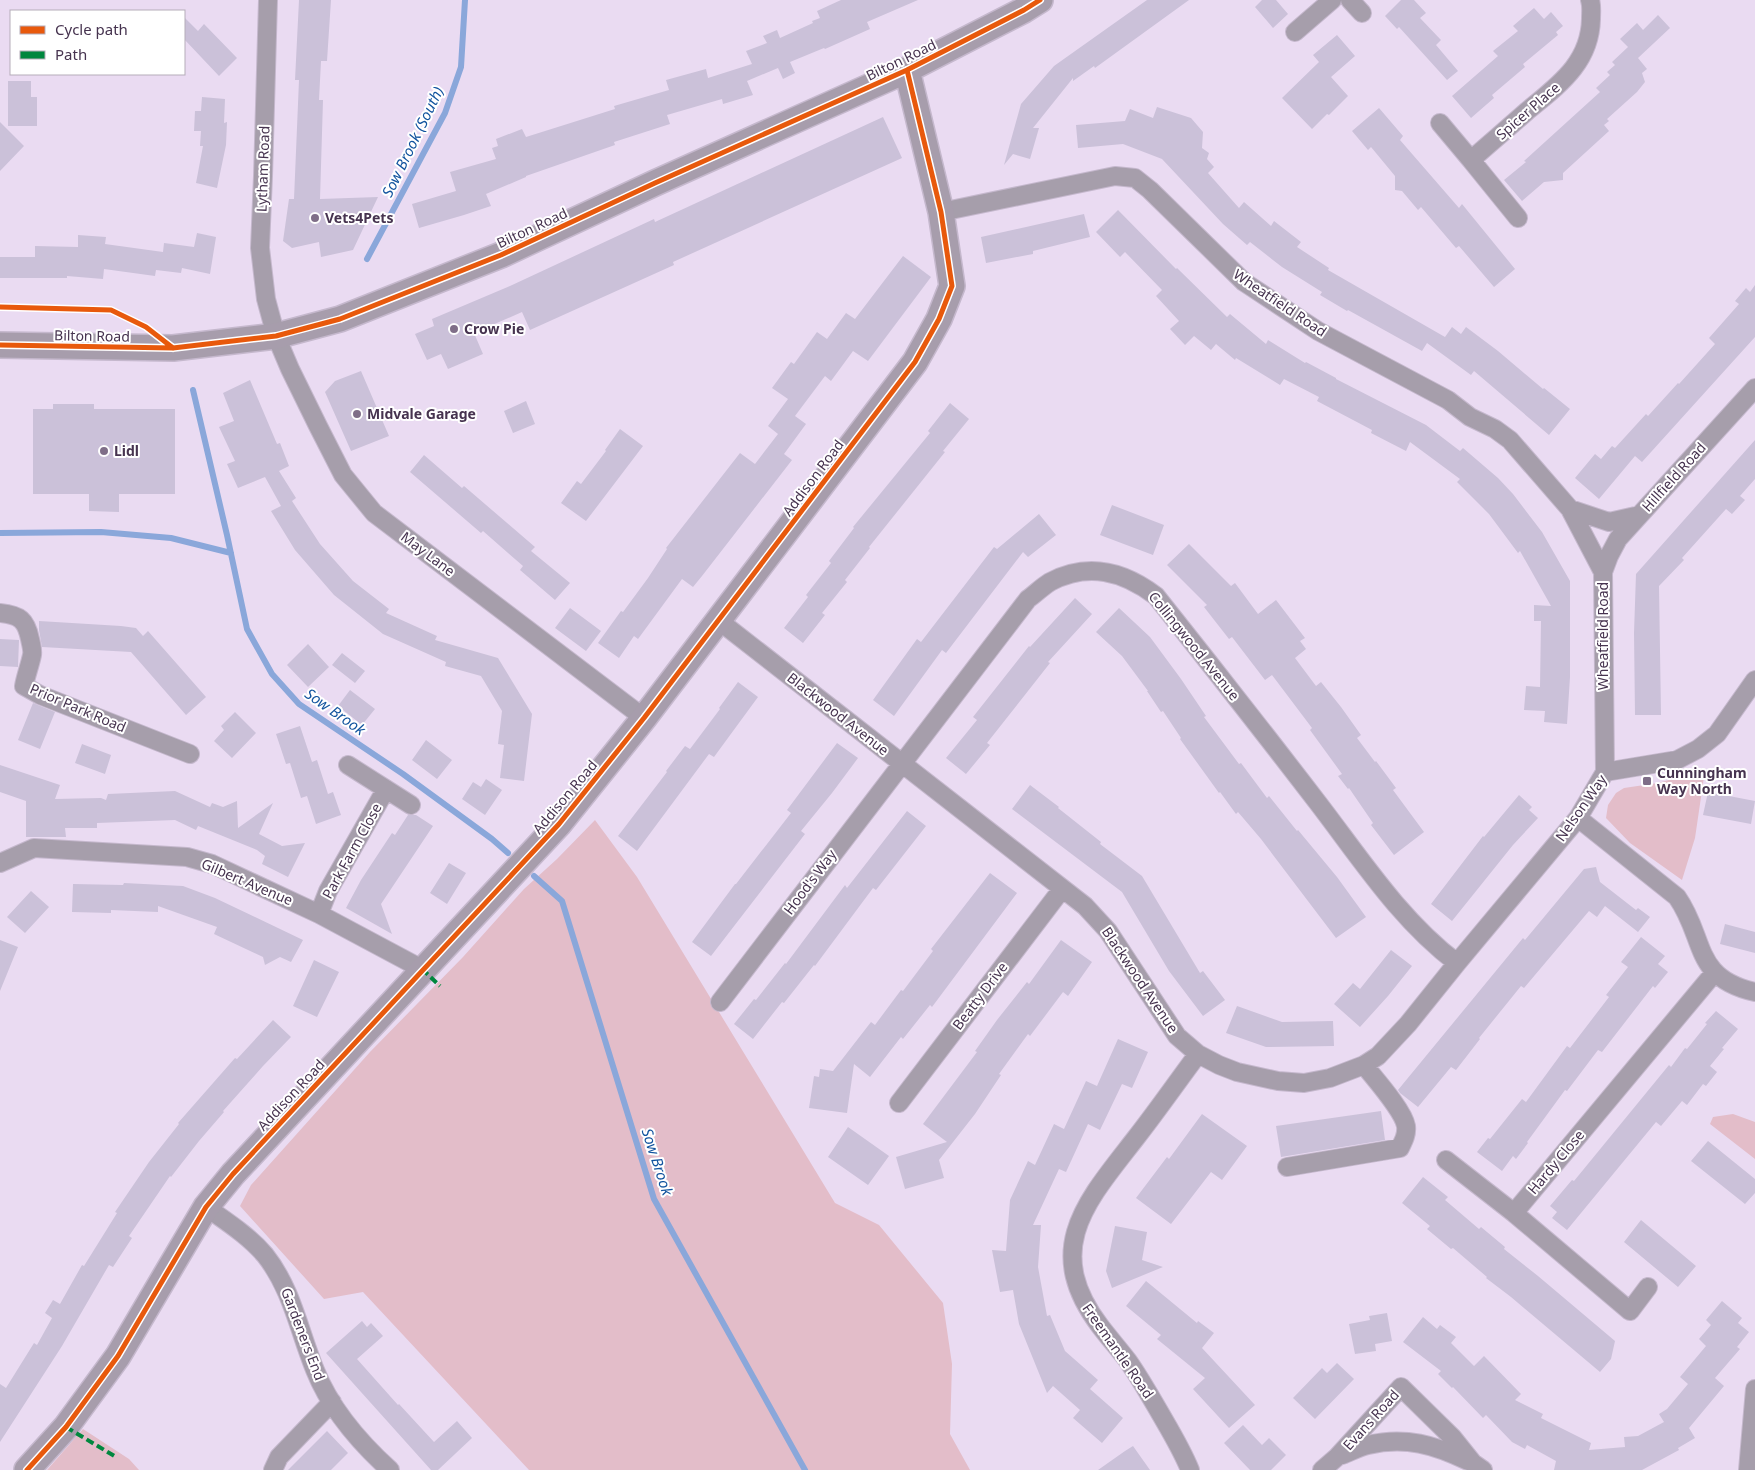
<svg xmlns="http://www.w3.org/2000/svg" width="1755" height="1470" font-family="'Noto Sans',sans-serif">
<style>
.green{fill:#e3bdc9}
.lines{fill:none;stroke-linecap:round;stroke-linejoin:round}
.stream{stroke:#8aa7da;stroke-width:6}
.building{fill:#cbc1d9}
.street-casing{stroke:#c5b8cd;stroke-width:20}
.secondary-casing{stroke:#c5b8cd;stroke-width:28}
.street{stroke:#a69eab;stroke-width:18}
.secondary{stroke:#a79dac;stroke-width:25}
.quiet{stroke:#00873e;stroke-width:4;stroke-dasharray:8 4;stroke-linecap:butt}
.cycleway-casing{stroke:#fff;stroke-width:8}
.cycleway{stroke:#e8590c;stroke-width:5}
.poi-dot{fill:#7f6e88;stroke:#fff;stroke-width:2}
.labels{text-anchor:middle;stroke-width:4;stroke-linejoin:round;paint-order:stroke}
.street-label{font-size:14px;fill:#46334f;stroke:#fff}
.poi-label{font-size:14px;font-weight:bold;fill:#46334f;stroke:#fff;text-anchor:start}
.water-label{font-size:15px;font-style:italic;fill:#11539e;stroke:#fff}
</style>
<rect width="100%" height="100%" fill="#eadbf2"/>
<path class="green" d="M1705 770 1695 838 1682 880 1630 843 1606 818 1608 805 1616 793 1624 788 1658 783Z
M595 820 637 877 835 1203 879 1225 943 1303 952 1364 950 1434 970 1470H529L363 1292 324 1299 240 1206 251 1185 370 1052 463 957 524 889 557 859Z
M1733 1114 1755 1122V1159L1710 1124 1713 1117Z
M83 1429 129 1459 139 1470H47Z"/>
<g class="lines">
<path class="stream" d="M367 259 445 113 461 67 465 0
M193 390 227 535 247 629 272 674 299 704 403 774 492 839 508 853
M0 533 101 532 171 538 231 553
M534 876 562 901 654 1199 805 1470"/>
</g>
<path class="building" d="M299 0H331L327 61H321L319 100H323L320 199 378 197 353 250 321 257 319 242 292 248 283 241 289 199H294L299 80H295Z
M841 0H918L867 22 870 29 825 49 824 48 790 62 795 73 783 79 778 68 747 81 753 95 723 104 722 99 667 115 670 124 614 142 615 145 526 176V177L486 194 491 206 464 215 419 228 412 204 456 191 450 172 496 159 492 148 498 146 496 139 522 129 526 137 615 109 614 106 669 90 666 80 706 69 708 78 752 64 746 51 767 43 763 36 777 30 780 38 813 23 812 21 820 18 817 11Z
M1147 0H1189L1095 68 1094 66 1073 81V78L1033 128H1039L1030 159 1013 154 1004 165 1021 104 1054 66Z
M1262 0H1276L1288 14 1273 28 1255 7Z
M1401 0H1414L1426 13 1420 18 1441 40 1436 45 1458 71 1447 80 1399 27 1397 29 1385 16Z
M1534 8 1544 19 1551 12 1563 26 1556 32 1558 35 1523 64 1525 67 1492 95 1494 98 1471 118 1452 96 1498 56 1493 51 1518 31 1513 26Z
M1658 15 1670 28 1638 58 1647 69 1642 73 1645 82 1637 92 1607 119 1609 121 1604 125 1609 131 1563 173V180L1544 182 1522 201 1504 180 1526 162 1524 161 1600 92 1596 88 1610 75 1607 72 1615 65 1612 62 1628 47 1620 39 1637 23 1643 30Z
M184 17 198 31 204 24 237 58 219 76 184 39Z
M1337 35 1355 56 1331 77 1348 96 1329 115 1327 114 1312 129 1282 98 1319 62 1313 55Z
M8 81H31V97H37V126H8Z
M202 97 225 99 224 123 227 122 226 145 217 188 196 183 203 146H200L201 131H194L195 111H201Z
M1157 107 1191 118 1203 132 1202 148 1209 153 1207 159 1214 167 1208 173 1239 208 1244 202 1271 226 1274 221 1301 242 1297 247 1329 268 1328 270 1445 337 1452 327 1461 334 1466 327 1498 351 1543 389 1544 388 1570 409 1549 435 1474 371 1471 375 1427 343 1422 351 1348 310 1347 311 1320 295 1322 292 1282 267 1250 242 1247 245 1223 224 1162 159 1123 144 1078 148 1076 125 1125 121 1130 109 1153 118Z
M1379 108 1403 136 1400 140 1459 208 1462 204 1515 269 1494 287 1459 246 1456 248 1421 207 1418 210 1402 191 1395 190V176L1371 147 1368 150 1352 131Z
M883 117 902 158 673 262 674 265 530 330 522 312 474 333 483 354 448 369 441 354 427 360 415 334 434 326 432 319 510 286 654 219 655 222Z
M0 122 24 146 0 171Z
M1118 210 1176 269 1177 268 1227 317 1230 314 1266 344 1268 340 1305 363 1306 362 1336 378V379L1426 425 1460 451 1463 448 1498 478 1513 494 1542 532 1570 581V677L1567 724 1544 722 1545 711 1524 710 1526 686 1540 687 1541 621H1534V605L1551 606 1520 551 1518 553 1489 514 1457 482 1460 479 1410 442 1406 451 1371 433 1372 430 1317 401 1319 397 1284 379 1280 385 1236 358 1235 360 1216 344 1211 350 1194 336 1185 345 1170 329 1179 321 1156 296 1162 290 1125 252 1120 257 1096 232Z
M1084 214 1090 237 1033 251V254L986 263 981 237Z
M197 233 216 237 210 274 182 268 181 273 156 270 155 276 104 269 103 279 67 276V278H0V257H35V246L78 247V235L106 237 105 244 163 252 164 243 194 247Z
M903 256 931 277 868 361 853 351 831 381 825 376 795 416 806 424 784 454 792 460 702 576 693 587 682 579 638 639 634 636 619 658 598 643 621 611 623 612 648 578 667 549 666 548 740 453 755 464 778 434 768 426 788 399 772 388 791 362 794 364 817 332 827 339 846 313 855 319Z
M1755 285V337L1642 462 1635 456 1599 499 1575 478 1595 454 1601 459 1612 446 1615 448 1646 414 1648 416 1678 383 1679 384 1715 344 1709 338 1739 304 1735 301 1746 288 1750 292Z
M361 371 389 436 351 451 325 392 335 381Z
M250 380 277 444 280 443 289 466 279 471 296 498 292 501 320 544 353 581 389 609 386 613 437 636 435 640 498 658 532 714 524 781 500 778 504 745 498 744 502 711 481 676 445 666 446 662 383 634 334 595 295 550 271 511 281 506 265 477 238 488 227 464 235 461 219 427 234 421 223 393Z
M526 401 535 424 513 433 504 411Z
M950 403 969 419 943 451 945 452 869 547 870 548 845 580 847 582 822 613 825 615 803 643 784 628 808 597 806 595 831 563 829 561 854 528 853 527 930 433 928 431Z
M53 404H94V409H175V494H119V512L89 511V494H33V409H53Z
M620 429 643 446 586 521 561 503 577 481 581 484 606 451 605 450Z
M1755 440V479L1740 496 1745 500 1732 514 1726 509 1682 558 1684 560 1659 586 1661 715H1635L1634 633 1636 574Z
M424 455 462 488 464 486 535 547 531 551 570 583 555 600 520 570 523 566 483 531 481 533 410 472Z
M1112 505 1164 525 1153 555 1100 535Z
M1039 514 1056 535 1028 557 1023 552 946 653 942 650 894 716 873 700 917 639 921 642 994 547 997 549Z
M1189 544 1231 586 1235 583 1258 614 1276 600 1305 638 1300 641 1306 649 1295 658 1316 686 1321 682 1341 707 1361 735 1357 738 1375 762 1376 761 1396 788 1393 790 1424 832 1394 855 1371 825 1373 823 1349 788 1348 789 1338 776 1342 774 1310 730 1312 728 1272 675 1265 680 1232 637 1229 639 1204 607 1207 605 1167 565Z
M1075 598 1092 614 1048 662 1050 663 987 743 990 745 966 774 946 758 977 720 973 717 1029 646 1030 647Z
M570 608 601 631 586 651 555 628Z
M1119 608 1150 637 1181 679 1206 716 1204 717 1239 764 1241 763 1267 798 1269 796 1297 831 1298 830 1337 877 1366 917 1336 938 1261 839 1238 812 1236 814 1220 792 1219 793 1180 739 1181 738 1163 711 1161 712 1147 691H1148L1122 656 1096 632Z
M39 621 121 626 136 628 143 636 148 631 206 697 186 715 131 652 42 647 39 630Z
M0 639 19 640 18 667 0 666Z
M308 644 329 667 308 687 287 665Z
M342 653 365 671 355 683 332 665Z
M738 682 758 697 714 757 709 754 637 851 618 836 667 772 666 771 685 746 690 749 720 709 719 708Z
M350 690 375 709 362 725 338 706Z
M33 703 55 712 40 749 18 740Z
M235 712 256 733 232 758 214 741 224 730 221 726Z
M300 726 312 762 317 760 328 794 333 792 341 815 316 824 307 796 301 798 290 763 286 764 276 734Z
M426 740 452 760 437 779 412 760Z
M837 743 858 758 832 793 801 831 805 834 711 956 692 942 735 884H736L791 813 787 810Z
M82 744 111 755 105 774 75 763Z
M0 765 60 785 55 799 101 798 106 800 108 794 175 791 210 807 212 803 223 807 237 801 238 828 273 803 259 834 282 846 305 843 288 877 262 864 265 856 257 850 198 826 196 830 175 820 97 823V828H65L66 837H26V801L0 792Z
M486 779 502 790 485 815 462 799 473 782 481 787Z
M1030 785 1059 807 1058 808 1101 842 1100 844 1142 876 1200 973 1203 971 1225 1000 1203 1016 1169 971 1122 892 1012 809Z
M1708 792 1755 801 1751 824 1703 815Z
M1519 795 1532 807 1529 810 1538 818 1513 845 1452 921 1431 904 1483 836 1484 837Z
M907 811 926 826 876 890 873 888 815 966 814 965 784 1003 782 1002 753 1039 734 1024 754 999 756 1000 785 963 786 964 845 885 847 888Z
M408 815H416L433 826 381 904 392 934 346 908 361 880 392 833 395 835Z
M449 863 466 873 447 904 430 893Z
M1596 867 1600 882 1636 910 1638 908 1650 917 1638 932 1605 906 1597 917 1589 911 1524 988 1521 986 1479 1038 1480 1039 1456 1070 1451 1067 1418 1107 1400 1093 1398 1090 1523 938 1525 940 1584 869Z
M990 873 1017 893 932 1007 930 1005 903 1039 901 1037 870 1077 854 1064 847 1113 809 1108 814 1076 819 1077 820 1069 833 1071 871 1022 875 1025 901 990 903 991 933 951 931 949Z
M124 883 183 886 215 898 303 940 291 962 280 957 265 965 263 957 214 934 217 927 158 906V912L111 910V913L72 912 73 884 123 885Z
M31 891 49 907 25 933 7 917Z
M1725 924 1755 932V953L1720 944Z
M1641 937 1665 956 1658 964 1668 972 1655 988 1653 986 1602 1052 1598 1050 1567 1091 1565 1090 1527 1142 1528 1143 1516 1159 1513 1156 1502 1171 1477 1152 1488 1138 1490 1139 1522 1099 1526 1102 1567 1046 1570 1048 1609 997 1606 995 1628 967 1621 962Z
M0 940 18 947 0 991Z
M1061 940 1092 962 1068 996 1063 992 1030 1036 1028 1034 999 1074 1001 1075 975 1114 939 1160 944 1178 905 1189 896 1157 947 1142 923 1124 977 1052 975 1051 997 1020 1027 982 1029 984Z
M1391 950 1412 966 1388 996 1360 1027 1334 1004 1353 983 1360 989Z
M314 960 339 972 317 1017 293 1006Z
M1237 1006 1282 1022 1333 1021 1334 1046 1266 1047 1226 1033Z
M1716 1011 1738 1029 1722 1048 1724 1049 1710 1066 1717 1072 1706 1086 1703 1084 1687 1105 1682 1101 1661 1126 1656 1122 1567 1230 1552 1218 1557 1212 1550 1206 1572 1180 1574 1181 1669 1065 1671 1067 1685 1048 1687 1049 1707 1024 1705 1023Z
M273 1020 291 1037 263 1066 223 1111 224 1112 199 1141 171 1177 170 1176 129 1236 132 1238 113 1267 109 1265 62 1346 0 1442V1384L6 1388 34 1343 37 1345 52 1318 45 1313 53 1300 60 1304 82 1265 84 1266 117 1213 115 1212 149 1162 179 1124 178 1123 235 1058 237 1059Z
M1118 1039 1148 1052 1132 1088 1122 1084 1100 1130 1088 1124 1066 1172 1059 1169 1033 1225H1041L1038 1267 1047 1316 1050 1315 1065 1351 1098 1380 1090 1389 1123 1418 1102 1443 1073 1418 1080 1410 1053 1386 1047 1393 1019 1324 1013 1290 1000 1292 992 1250 1006 1251 1010 1200 1028 1161 1035 1165 1054 1124 1064 1129 1086 1081 1097 1086Z
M1381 1111 1385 1140 1281 1157 1276 1126Z
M1202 1114 1247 1146 1222 1180 1211 1172 1171 1224 1136 1198 1167 1157 1169 1159Z
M848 1127 889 1156 868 1185 828 1157Z
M1708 1141 1755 1179V1193L1745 1204 1691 1161Z
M1423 1177 1448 1197 1445 1200 1479 1229 1481 1227 1505 1247 1504 1249 1538 1276 1615 1341 1611 1359 1600 1372 1511 1297 1486 1278 1487 1277 1453 1248 1451 1249 1427 1229 1430 1226 1402 1203Z
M1641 1220 1696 1266 1678 1287 1624 1242Z
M1115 1226 1147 1232 1142 1260 1163 1267 1112 1288 1106 1271Z
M1146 1281 1197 1323 1198 1321 1214 1333 1202 1348 1255 1405 1229 1428 1193 1389 1205 1378 1157 1339 1161 1335 1126 1306Z
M1722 1301 1742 1318 1738 1323 1749 1332 1737 1347 1740 1349 1715 1378 1724 1386 1689 1428 1695 1438 1678 1448 1679 1450 1642 1470H1554L1556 1461 1527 1445 1525 1449 1512 1442 1486 1415 1483 1418 1453 1387 1452 1388 1438 1374 1441 1371 1403 1342 1423 1317 1437 1329 1440 1325 1456 1337 1451 1343 1474 1366 1484 1356 1521 1394 1515 1400 1543 1414 1541 1418 1591 1443 1589 1450 1625 1447 1624 1437 1638 1436 1664 1422 1659 1414 1667 1409 1688 1384 1680 1377 1706 1346 1699 1339 1711 1325 1706 1320Z
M1387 1313 1392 1341 1375 1344 1376 1351 1355 1354 1349 1324 1370 1320 1369 1316Z
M362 1321 367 1327 371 1323 383 1336 357 1359 398 1405 399 1404 434 1442 457 1421 472 1438 438 1470H431L326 1353Z
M1337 1363 1354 1379 1315 1419 1293 1398 1322 1368 1327 1373Z
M1243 1425 1262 1445 1269 1438 1286 1455 1271 1470H1250L1224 1443Z
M327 1431 348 1453 331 1470H288Z
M1133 1446 1150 1470H1098L1125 1451Z"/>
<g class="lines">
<g class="street-casing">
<path id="street" d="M268 0 263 176 260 248 266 299 276 336 290 369 318 426 343 475 374 513 644 718
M1350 0 1362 13
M1295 32 1332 0
M1440 123 1471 160
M941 212 1115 176 1135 178 1150 190 1244 282 1318 331 1448 400 1470 417 1495 429 1510 440 1570 509 1603 572 1605 772
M1518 218 1471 160C1489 144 1508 128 1526 112 1557 86 1590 64 1591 19 1591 12 1592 6 1590 0
M1570 509 1609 522 1640 515
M1603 572 1609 556 1618 539 1755 388
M0 613C20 615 26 620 30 639 31 644 33 650 32 655 30 665 26 675 24 686L40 695 190 754
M718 620 1085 906 1108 931 1177 1036 1198 1054 1219 1065 1237 1072 1278 1081 1304 1083 1330 1078 1364 1065 1378 1056 1408 1024 1457 963 1578 818 1605 772 1677 760 1698 749 1717 734 1755 680
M348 765 411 805
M1578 818 1677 897C1706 938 1692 978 1755 992
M0 863 34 848 187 857 212 864 319 914 422 969
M319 914 328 891 386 789
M720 1002C822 867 925 733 1028 599 1035 594 1042 587 1050 582 1088 562 1123 571 1156 596 1211 665 1265 734 1318 803 1361 859 1400 920 1457 963
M899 1103 1062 889
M1446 1160 1514 1213
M1287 1167 1400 1148C1404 1140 1407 1134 1406 1126 1403 1110 1375 1079 1364 1065
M206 1207C227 1222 249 1236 265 1255 292 1289 299 1331 315 1370 331 1410 359 1442 390 1470
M1648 1287 1630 1311 1514 1213 1715 972
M1342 1455C1350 1452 1359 1447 1368 1445 1405 1436 1435 1445 1468 1461
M273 1470 279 1457 332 1402
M1190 1470C1182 1450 1171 1432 1160 1413 1150 1396 1140 1378 1128 1361 1119 1349 1109 1338 1100 1326 1042 1249 1086 1202 1135 1139 1157 1111 1177 1082 1198 1054
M1322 1470 1337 1457 1401 1387 1453 1438 1473 1463 1483 1470
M1748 1470 1755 1389"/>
</g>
<g class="secondary-casing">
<path id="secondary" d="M0 345 173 348 276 336 340 319 501 255 655 183 907 70 1024 10 1040 0
M27 1470 66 1427 118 1356 206 1207 233 1174 559 824 644 718 915 362 939 319 952 286 941 212 907 70"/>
</g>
<use href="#street" class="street"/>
<use href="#secondary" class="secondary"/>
<path class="quiet" d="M422 969 440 986
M66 1427 116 1457"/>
<g class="cycleway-casing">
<path id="cycleway" d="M0 307 111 310 146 327 173 348
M0 345 173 348 276 336 340 319 501 255 655 183 907 70 1024 10 1040 0
M27 1470 66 1427 118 1356 206 1207 233 1174 559 824 644 718 915 362 939 319 952 286 941 212 907 70"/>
</g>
<use href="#cycleway" class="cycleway"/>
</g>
<g class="poi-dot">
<circle cx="315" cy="218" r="5"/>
<circle cx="454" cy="329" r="5"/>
<circle cx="357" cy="414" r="5"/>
<circle cx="104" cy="451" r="5"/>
<rect x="1642" y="776" width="10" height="10" rx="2.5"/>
</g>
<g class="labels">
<g class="street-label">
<text transform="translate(901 60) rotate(-26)" y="5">Bilton Road</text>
<text transform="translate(1528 111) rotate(-41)" y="5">Spicer Place</text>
<text transform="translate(263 169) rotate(-88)" y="5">Lytham Road</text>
<text transform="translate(532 228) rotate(-25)" y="5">Bilton Road</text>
<text transform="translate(1280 303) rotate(34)" y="5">Wheatfield Road</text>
<text transform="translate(92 336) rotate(1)" y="5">Bilton Road</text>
<text transform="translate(1674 477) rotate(-48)" y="5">Hillfield Road</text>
<text transform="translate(813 478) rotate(-53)" y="5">Addison Road</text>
<text transform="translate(428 554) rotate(37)" y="5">May Lane</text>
<text transform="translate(1603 636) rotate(-90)" y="5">Wheatfield Road</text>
<text transform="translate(1194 646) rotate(51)" y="5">Collingwood Avenue</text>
<text transform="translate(78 708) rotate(23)" y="5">Prior Park Road</text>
<text transform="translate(838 714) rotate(38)" y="5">Blackwood Avenue</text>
<text transform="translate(565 797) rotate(-50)" y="5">Addison Road</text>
<text transform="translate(1581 808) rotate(-55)" y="5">Nelson Way</text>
<text transform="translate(352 851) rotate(-61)" y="5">Park Farm Close</text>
<text transform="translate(247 882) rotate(23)" y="5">Gilbert Avenue</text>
<text transform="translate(810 882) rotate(-53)" y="5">Hood's Way</text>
<text transform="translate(1140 980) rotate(56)" y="5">Blackwood Avenue</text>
<text transform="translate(980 996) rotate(-53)" y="5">Beatty Drive</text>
<text transform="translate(291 1095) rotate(-47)" y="5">Addison Road</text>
<text transform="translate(1556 1162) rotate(-50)" y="5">Hardy Close</text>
<text transform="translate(303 1334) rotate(69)" y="5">Gardeners End</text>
<text transform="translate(1118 1351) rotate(55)" y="5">Freemantle Road</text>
<text transform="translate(1371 1420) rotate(-48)" y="5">Evans Road</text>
</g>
<g class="poi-label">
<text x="325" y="223">Vets4Pets</text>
<text x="464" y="334">Crow Pie</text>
<text x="367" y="419">Midvale Garage</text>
<text x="114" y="456">Lidl</text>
<text x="1657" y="778">Cunningham<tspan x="1657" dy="16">Way North</tspan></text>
</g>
<g class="water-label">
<text transform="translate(413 142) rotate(-64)" y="5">Sow Brook (South)</text>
<text transform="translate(335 712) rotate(35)" y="5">Sow Brook</text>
<text transform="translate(657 1162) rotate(72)" y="5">Sow Brook</text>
</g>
</g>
<rect x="10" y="10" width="175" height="65" fill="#ffffff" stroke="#b5adb9"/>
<rect x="20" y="26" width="25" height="8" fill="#e8590c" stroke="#b5adb9"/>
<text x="55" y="35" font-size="15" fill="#46334f">Cycle path</text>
<rect x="20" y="51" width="25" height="8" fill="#00873e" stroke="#b5adb9"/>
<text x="55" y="60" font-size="15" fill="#46334f">Path</text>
</svg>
